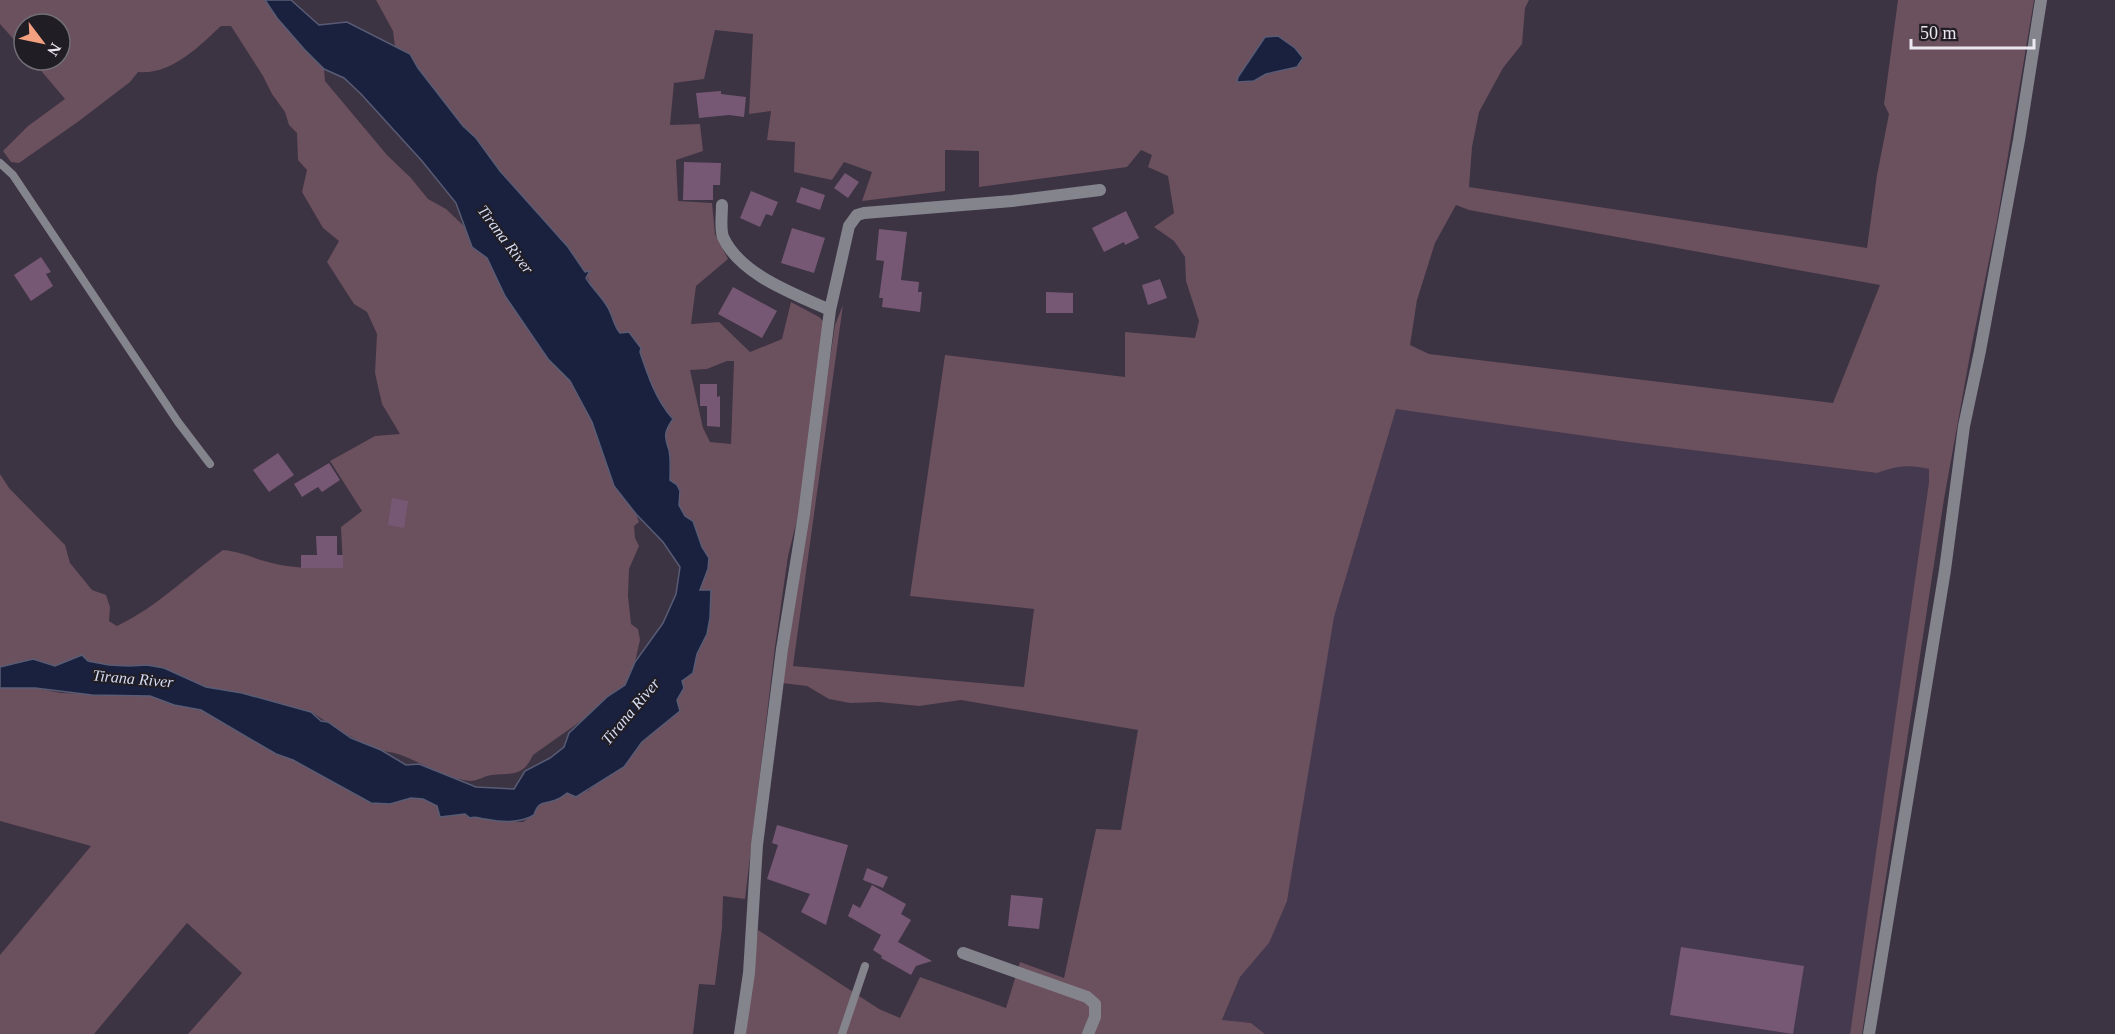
<svg xmlns="http://www.w3.org/2000/svg" width="2115" height="1034" font-family="'Times New Roman',serif">
<style>
.built{fill:#45394f}
.green{fill:#6b505e;fill-rule:evenodd}
.water{fill:#1a213f;stroke:#595c74;stroke-width:1.5}
.building{fill:#765875}
.lines{fill:none;stroke-linecap:round;stroke-linejoin:round}
.service{stroke:#84848d;stroke-width:8}
.minor{stroke:#84848d;stroke-width:12}
.labels{text-anchor:middle;stroke-width:4.5;stroke-linejoin:round;paint-order:stroke}
.water-label{font-size:16px;font-style:italic;fill:#d5ddf5;stroke:#211d24}
</style>
<rect width="100%" height="100%" fill="#3c3343"/>
<path class="built" d="M1396 408 1628 442 1877 473 1896 466 1915 465 1929 469V482L1850 1034H1265L1251 1023 1222 1021 1240 977 1269 943 1334 617Z"/>
<path class="green" d="M0 0H265L277 18 324 69 325 81 387 155 411 178 428 199 446 209 466 228 472 247 487 258 505 296 548 359 570 381 592 422 614 486 636 514 639 522 634 526 635 538 639 546 629 569 628 596 631 624 638 629 640 640 635 662 625 685 607 697 588 716 533 755C523 777 512 773 492 775 484 776 478 781 470 781 444 779 422 762 398 754 392 752 386 752 380 750 355 741 334 727 313 713 308 710 286 705 278 703 255 695 230 694 207 687 187 681 169 667 148 665 128 664 98 671 82 656L55 666 33 659 0 667V474L9 488 65 545 70 563 92 590 106 595 110 607 109 621 117 626C157 607 188 575 223 550 243 552 254 559 272 563 295 569 319 568 343 568L341 527 362 511 330 461 375 436 400 434 382 404 375 373 377 334 367 312 354 304 327 262 339 241 323 228 302 192 307 170 298 160 297 133 289 125 285 112 272 94 263 76 231 26H221C198 47 172 75 138 72L130 82 79 121 19 163 11 162 3 151 28 126 65 99 32 60H60V24H24V51L0 24Z
M376 0H1529L1525 8 1522 44 1503 68 1479 112 1472 147 1469 187 1867 248 1877 175 1889 114 1884 104 1898 0H2034L1997 221 1972 344 1944 499 1862 1034H1850L1929 482V469C1909 464 1896 466 1877 473L1628 442 1396 409 1334 617 1287 901 1269 943 1240 977 1222 1020 1251 1023 1265 1034H746L758 930 879 1009 900 1018 920 977 1006 1008 1020 962 1064 978 1096 829 1121 830 1138 730 961 700 919 706 879 702 850 703 829 699 807 686 782 683 835 325 843 305 793 666 1024 687 1034 609 910 596 945 355 1125 377V332L1195 338 1199 321 1186 281 1185 257 1174 241 1154 227 1174 213 1168 176 1148 167 1152 155 1141 150 1127 167 979 187V151L945 150V191L862 201 872 172 844 162 832 180 794 172 795 142 767 140 771 111 749 114 753 34 715 30 704 79 674 83 670 125 700 124 703 151 676 160 678 201 712 203 715 234 728 259 696 286 691 324 719 322 750 352 782 339 791 302 819 317 825 323 799 512 788 556 775 647 745 899 723 896 722 928 715 985 699 984 693 1034H188L242 973 187 923 94 1034H0V955L91 846 0 821V688H35L61 693 150 696 174 705 201 710 276 754 293 760 371 803 390 804 411 798 423 799 437 806 441 817 465 814 502 822H523L533 815 536 809 541 803 557 800 567 793 588 791 632 756 642 742 680 711 677 699 684 688 682 681 693 673 697 654 707 634 710 618 711 590 700 591 708 569 709 558 702 547 693 521 685 516 678 505 680 491 677 485 670 480C670 471 671 459 669 451 665 436 664 432 673 418L660 402 651 383 640 352 614 326 613 317 606 304 591 285 585 272 568 247 500 171 476 138 463 126 418 68 410 54 395 47 393 31ZM1278 36 1297 67 1266 74 1254 81 1238 77 1265 37ZM1456 205 1469 210 1880 285 1833 403 1429 354 1410 345 1417 300 1435 243ZM727 361H734L731 444 710 442 703 428 690 370 707 369Z"/>
<path class="water" d="M265 0H291L319 25 347 22 410 54 418 68 463 126 476 138 500 171 568 247 585 272 590 271 586 278C592 288 601 296 607 306 613 315 613 325 620 333L629 332 641 348 640 352C648 376 656 400 673 419 664 432 664 436 669 450 671 459 670 471 670 480L677 485 680 491 679 505 685 516 693 521 702 547 709 558 708 569 700 590H711L710 618 707 634 697 654 693 673 682 681 684 688 677 700 680 711 642 742 624 767 576 797 567 793C564 795 561 798 558 799 546 806 539 798 534 815 519 824 501 822 485 819 478 818 476 816 470 818L465 814 440 817 437 806 423 799 411 798 390 804 371 803 293 760 276 754 201 710 174 705 150 696 92 695 35 688H0V667L33 659 55 666 82 655 88 661 109 665 129 666 147 665 164 668 206 687 242 693 311 712 321 721 328 722 351 738 381 750 406 765 419 764 476 787 514 789 525 771 550 758 564 747 569 733 607 697 625 685 635 662 663 623 676 594 680 567 663 542 636 514 614 486 592 422 570 381 548 359 505 296 487 258 472 247 456 203 422 161 361 94 344 78 324 69 304 49 277 18Z
M1278 36 1295 48 1303 58 1297 67 1266 74 1254 81 1237 82 1238 77 1265 37Z"/>
<path class="building" d="M721 91V94L746 97 744 117 729 115 699 118 696 93Z
M684 162 721 163 720 185H713V200H683Z
M845 173 859 182 848 198 834 188Z
M801 187 825 195 820 210 796 202Z
M751 191 778 202 772 216 766 214 760 227 740 218Z
M1126 211 1139 238 1125 245 1124 242 1104 252 1092 228Z
M792 228 825 238 814 273 781 263Z
M879 229 907 232 901 280 919 282 918 292H922L920 312 882 307 883 298H879L884 261 876 260Z
M41 257 51 272 46 274 53 286 31 301 14 275Z
M1160 279 1167 298 1148 305 1142 285Z
M733 287 777 311 762 338 718 314Z
M1046 292 1073 293V313H1046Z
M700 384H717V397L720 396V427L707 426V406H700Z
M278 453 294 475 269 492 253 470Z
M329 463 340 480 322 492 318 487 302 497 294 484Z
M392 498 408 501 404 528 388 525Z
M316 536H337V555H343V568H301V555H317Z
M777 825 848 845 826 925 801 912 810 894 767 879 778 845 772 843Z
M867 868 888 877 883 888 863 880Z
M872 885 906 904 901 914 911 920 898 942 932 961 916 966 911 975 881 958 882 956 873 950 881 935 848 916 853 904 860 908Z
M1011 895 1043 898 1039 929 1008 926Z
M1681 947 1804 966 1793 1034 1670 1015Z"/>
<g class="lines">
<path class="service" d="M0 163 13 175 178 422 210 464
M842 1034 865 966"/>
<path class="minor" d="M722 205C722 214 720 229 723 237 740 275 795 294 830 310
M963 953 1087 997 1095 1004V1017L1088 1034
M740 1034 749 973 757 845 782 649 804 514 830 310 849 226 857 215 864 213 1012 201 1100 190
M1869 1034 1945 570 1964 426 1980 351 2019 140 2041 0"/>
</g>
<g class="labels">
<g class="water-label">
<text transform="translate(506 239) rotate(53)" y="6">Tirana River</text>
<text transform="translate(133 678) rotate(5)" y="6">Tirana River</text>
<text transform="translate(630 711) rotate(-50)" y="6">Tirana River</text>
</g>
</g>
<g transform="translate(42 42) rotate(122)"><circle r="28" fill="#211d24" stroke="#726e76" stroke-width="1.5"/>
<path d="M0-4.5L10 22L0 15L-10 22Z" fill="#f2a080"/>
<text y="-9" font-size="16" font-weight="bold" text-anchor="middle" fill="#ece7f1">N</text>
</g>
<path d="M1911 39v9h123v-9" fill="none" stroke="#ece7f1" stroke-width="3"/>
<text x="1920" y="39" font-size="18" fill="#ece7f1" stroke="#211d24" stroke-width="4.5" paint-order="stroke">50 m</text>
</svg>
